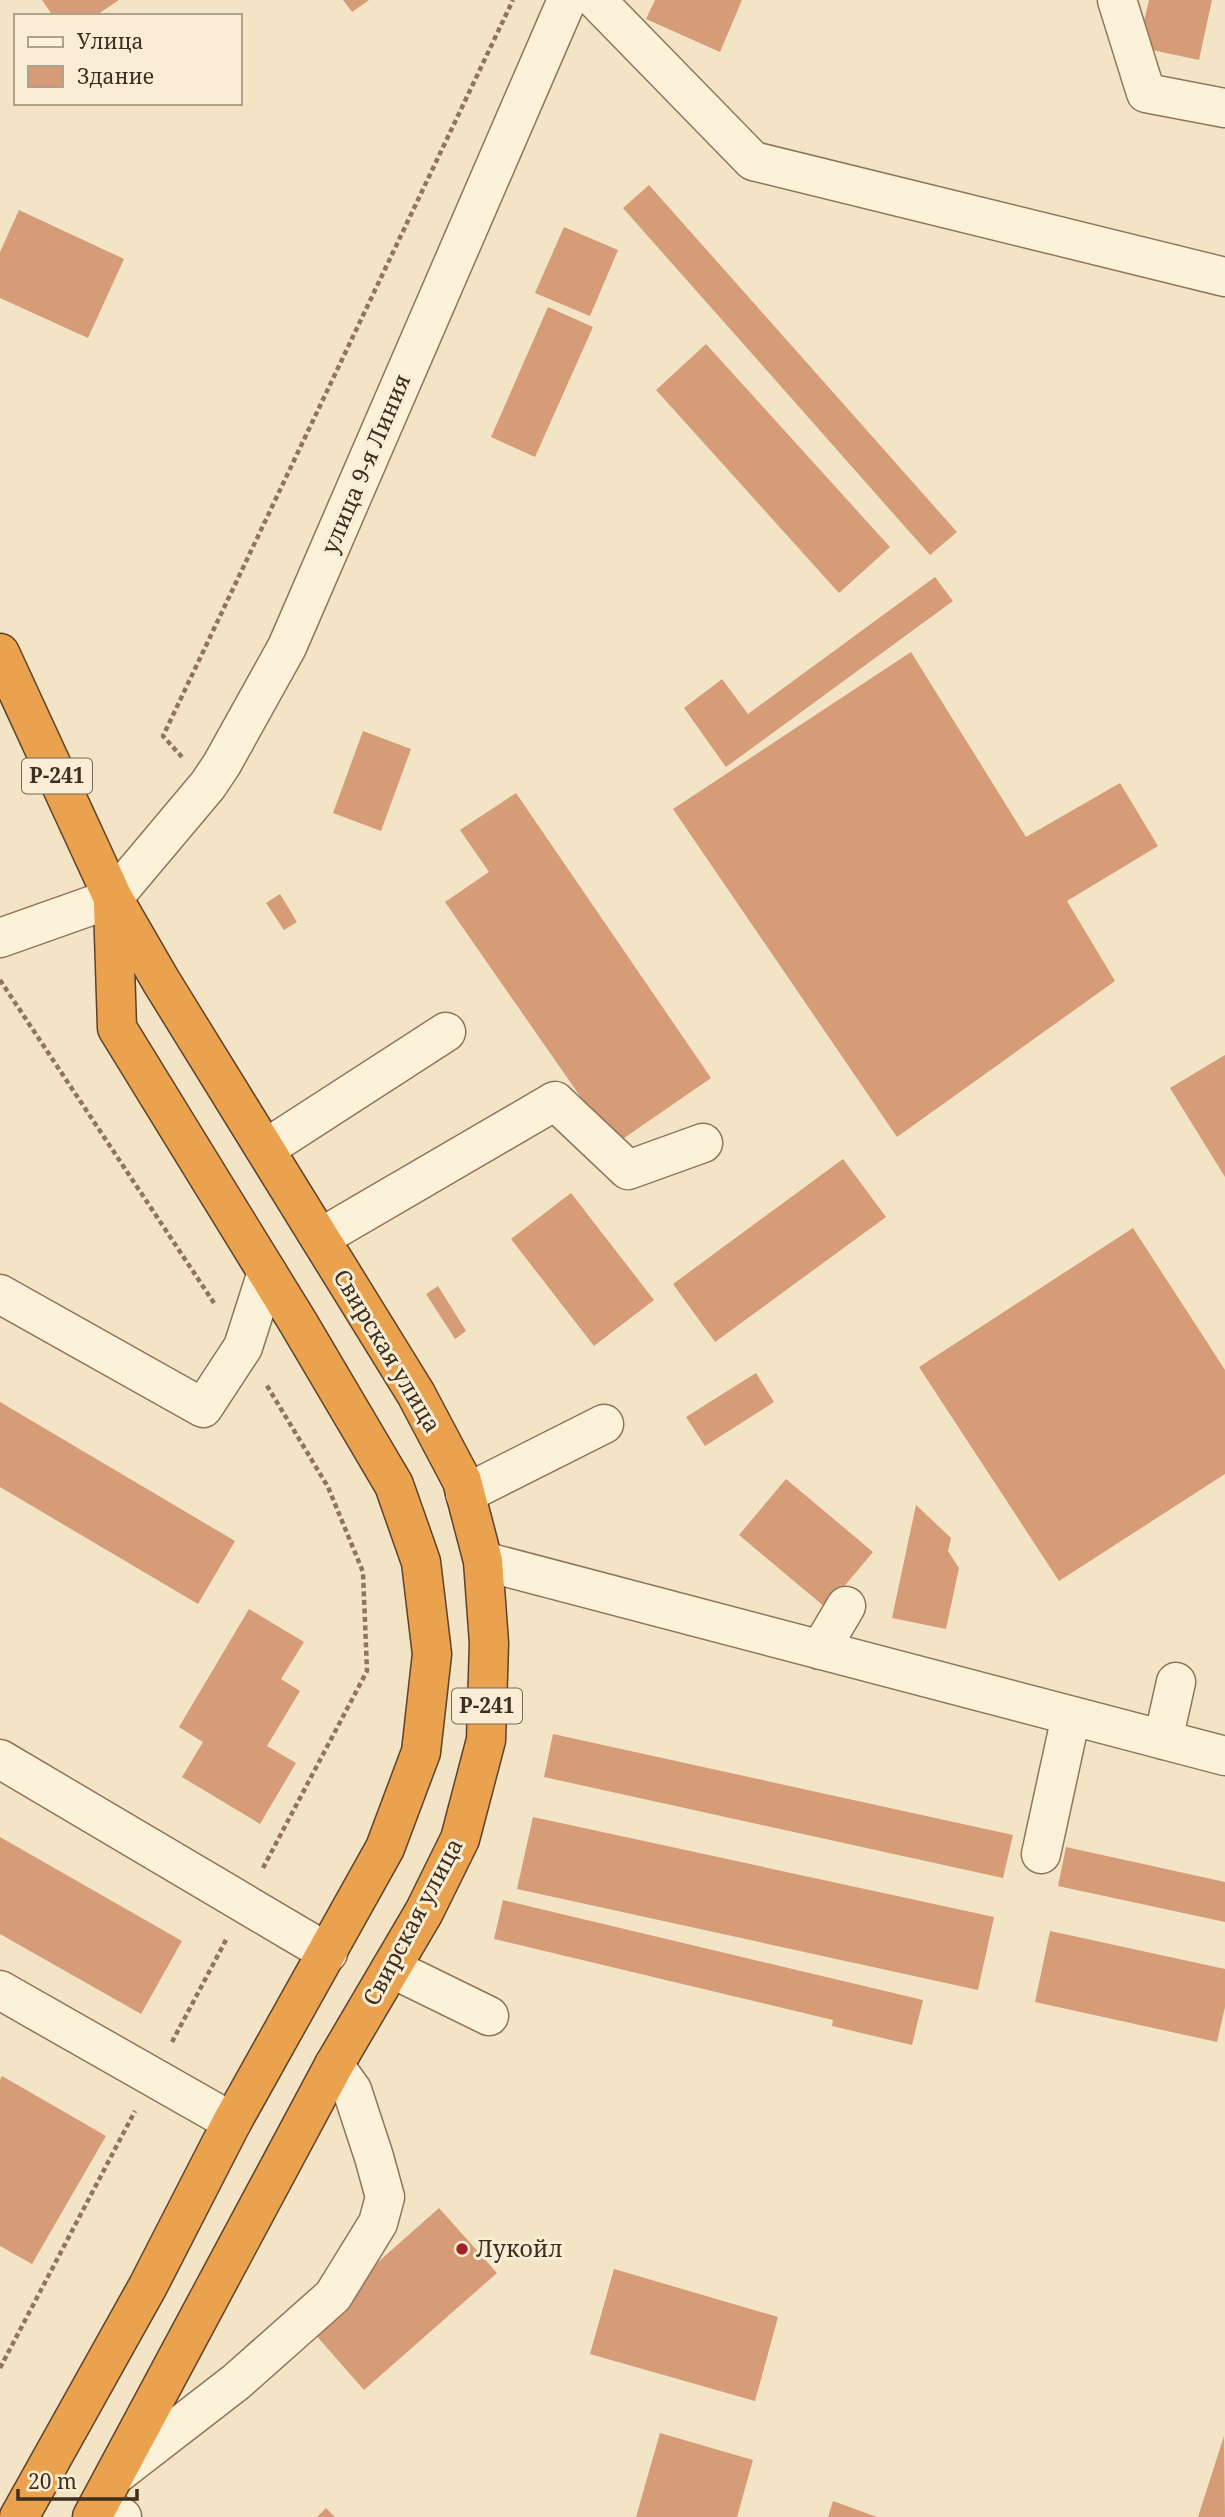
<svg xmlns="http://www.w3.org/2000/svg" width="1225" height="2517" font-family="'Noto Serif',serif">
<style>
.building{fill:#d59c77}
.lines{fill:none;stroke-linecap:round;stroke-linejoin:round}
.minor-casing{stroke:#907558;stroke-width:41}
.highway-casing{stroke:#5e422d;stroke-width:41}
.path{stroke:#907558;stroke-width:4.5;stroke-dasharray:5 3.5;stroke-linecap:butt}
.minor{stroke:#fcf1d9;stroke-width:38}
.highway{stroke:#eaa24e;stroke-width:38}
.poi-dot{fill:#a62126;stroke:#f9eed5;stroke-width:2.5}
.labels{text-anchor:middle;stroke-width:6;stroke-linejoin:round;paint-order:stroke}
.shield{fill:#f9eed5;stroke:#776755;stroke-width:2}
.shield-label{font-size:21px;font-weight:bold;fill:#3f2d1e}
.street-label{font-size:23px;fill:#3f2d1e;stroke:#f9eed5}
.poi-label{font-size:23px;fill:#3f2d1e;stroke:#f9eed5;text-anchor:start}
</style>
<rect width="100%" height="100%" fill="#f3e4c5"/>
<path class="building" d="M42 0H119L95 16H53Z
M343 0H369L352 12Z
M655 0H742L720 52 646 19Z
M1149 0H1212L1199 60 1138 47Z
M649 185 957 532 930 555 623 208Z
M19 210 124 259 88 338 0 298V252Z
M564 227 618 250 590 316 535 293Z
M548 307 593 327 535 457 491 437Z
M706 344 890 547 839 593 656 390Z
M935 577 953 601 726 767 684 708 722 679 748 714Z
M911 652 1026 837 1120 783 1158 846 1067 901 1115 981 897 1137 673 809Z
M363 731 411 749 381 831 333 813Z
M516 793 711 1078 614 1145 445 902 489 872 460 830Z
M280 894 297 922 284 930 266 903Z
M1225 1055V1177L1170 1088Z
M843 1159 886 1217 715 1342 673 1284Z
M571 1193 654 1300 594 1346 511 1239Z
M1133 1228 1225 1370V1474L1059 1581 919 1367Z
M438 1286 466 1331 455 1339 426 1294Z
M756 1373 774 1402 705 1446 686 1417Z
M0 1402 235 1541 198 1604 0 1487Z
M786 1479 873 1552 826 1608 739 1535Z
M916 1505 951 1538 948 1551 959 1568 946 1629 892 1618Z
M249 1609 304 1642 281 1679 300 1691 267 1746 296 1763 260 1824 182 1777 203 1742 179 1727Z
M553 1734 1013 1835 1003 1878 544 1777Z
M533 1817 994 1917 978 1990 517 1889Z
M0 1837 182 1941 141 2014 0 1934Z
M1066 1847 1225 1882V1922L1058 1886Z
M503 1900 923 2000 912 2045 832 2026 833 2020 494 1939Z
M1050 1931 1225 1969V2007L1217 2042 1035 2002Z
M2 2076 106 2136 32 2264 0 2246V2080Z
M439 2208 497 2273 364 2390 307 2325Z
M614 2269 778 2317 755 2401 590 2354Z
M660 2433 753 2460 737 2517H636Z
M1224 2436 1225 2517H1198Z
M833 2501 877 2517H828Z
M326 2508 335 2517H317Z"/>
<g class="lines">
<g class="minor-casing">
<path id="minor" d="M596 0 753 161 1225 277
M1117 0 1146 93 1225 108
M0 938 113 898 208 785 222 764 287 647 567 0
M265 1149 446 1032
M320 1238 555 1101 628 1170 703 1143
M0 1294 203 1408 243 1347 267 1272
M465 1494 604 1424
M483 1561 1225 1756
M820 1650 846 1606
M1163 1740 1176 1682
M0 1759 328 1953
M1041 1854 1071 1716
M391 1968 489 2016
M0 1990 232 2122
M117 2474 236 2382 333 2296 378 2223 385 2197 374 2157 352 2090 334 2065
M99 2505 122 2517"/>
</g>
<g class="highway-casing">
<path id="highway" d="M0 653 113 898 161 981 416 1394 462 1481 483 1561 489 1643 486 1740 460 1839 424 1912 334 2065 92 2517
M19 2517 148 2286 232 2122 385 1848 421 1752 432 1654 421 1562 394 1485 299 1324 117 1028 113 904"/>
</g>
<path class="path" d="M182 757 163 736 513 0
M0 980 214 1303
M263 1868 367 1671 363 1572 328 1487 266 1384
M172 2042 227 1938
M0 2368 135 2111"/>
<use href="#minor" class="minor"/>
<use href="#highway" class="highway"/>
</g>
<circle class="poi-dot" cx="462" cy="2249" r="7"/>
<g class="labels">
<g class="shield">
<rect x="22" y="758.5" width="70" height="35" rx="5"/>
<rect x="452" y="1688.5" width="70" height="35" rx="5"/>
</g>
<g class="shield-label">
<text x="57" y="783">Р-241</text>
<text x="487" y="1713">Р-241</text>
</g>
<g class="street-label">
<text transform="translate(366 464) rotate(-67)" y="8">улица 9-я Линия</text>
<text transform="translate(387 1351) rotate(59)" y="8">Свирская улица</text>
<text transform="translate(413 1922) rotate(-62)" y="8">Свирская улица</text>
</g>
<g class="poi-label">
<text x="476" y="2257">Лукойл</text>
</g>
</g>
<rect x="14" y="14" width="228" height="91" fill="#f9eed5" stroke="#afa18c" stroke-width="2"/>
<rect x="28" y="37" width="35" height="10" fill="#fcf1d9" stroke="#afa18c" stroke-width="2"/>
<text x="77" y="49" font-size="21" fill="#3f2d1e">Улица</text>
<rect x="28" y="66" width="35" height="21" fill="#d59c77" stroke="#afa18c" stroke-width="2"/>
<text x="77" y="84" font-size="21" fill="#3f2d1e">Здание</text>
<path d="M18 2489v10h119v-10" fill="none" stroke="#3f2d1e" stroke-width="3.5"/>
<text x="28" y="2489" font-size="21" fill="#3f2d1e" stroke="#f9eed5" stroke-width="5" paint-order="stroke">20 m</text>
</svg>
